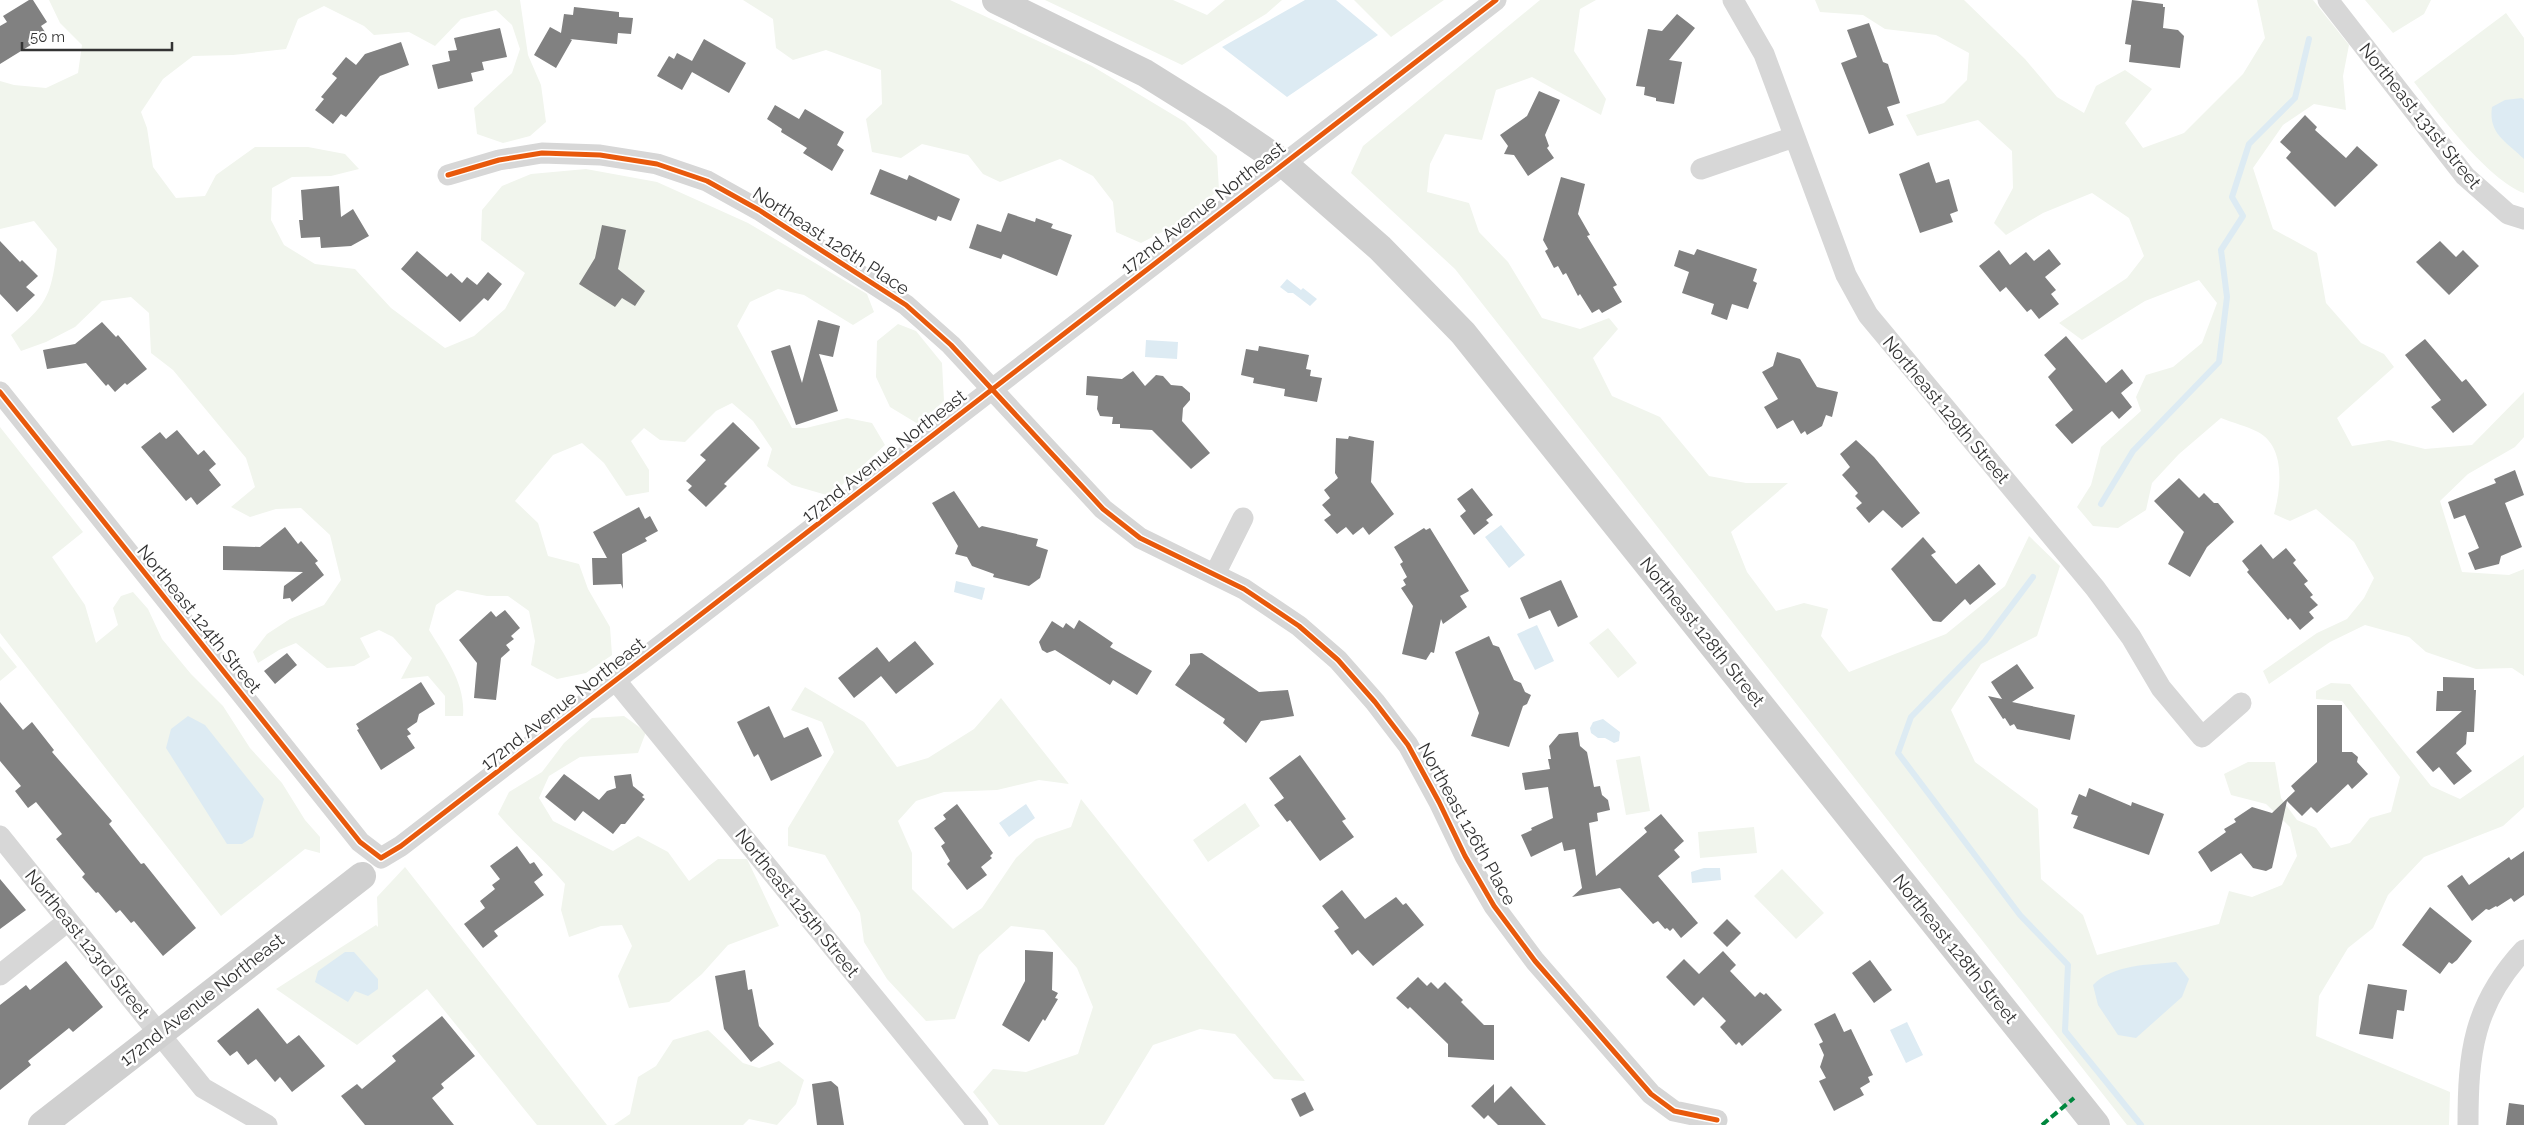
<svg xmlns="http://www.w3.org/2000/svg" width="2524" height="1125" font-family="Raleway,sans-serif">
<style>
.green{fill:#f1f5ed}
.water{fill:#ddebf3}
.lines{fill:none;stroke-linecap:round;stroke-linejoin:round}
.stream{stroke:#ddebf3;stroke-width:6}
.building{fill:#818181}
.street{stroke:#d7d7d7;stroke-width:21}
.secondary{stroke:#d0d0d0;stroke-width:28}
.quiet{stroke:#00873e;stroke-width:4;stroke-dasharray:8 4;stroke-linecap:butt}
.cycleway-casing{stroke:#fff;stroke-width:8}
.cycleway{stroke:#e8590c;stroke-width:5}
.labels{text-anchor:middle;stroke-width:5;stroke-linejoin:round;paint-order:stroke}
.street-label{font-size:18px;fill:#333;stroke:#fff}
</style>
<rect width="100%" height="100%" fill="#fff"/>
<path class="green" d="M49 0H520L528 55 541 85 546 122 530 136 503 143 477 134 474 108 512 73 520 49 512 25 496 10 461 19 435 46 409 32 374 35 364 26 324 6 298 19 286 49 233 55 193 56 163 79 141 112 147 128 153 167 176 198 205 196 216 175 255 147H308L345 154 359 169 331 176 292 177 272 188 271 220 284 245 315 264 355 269 391 308 445 348 474 336 505 309 525 273 481 240 482 210 502 186 531 174 586 169 657 182 748 223 867 294 874 312 853 325 804 295 778 289 750 302 737 326 792 428H806L847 418 872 423 885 445 830 496 792 485 767 466 772 449 753 421 732 403 716 411 685 442 660 440 644 428 631 441 649 470V492L626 496 604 463 582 443 553 455 515 501 538 523 548 556 579 564 588 589 610 627 612 655 586 673 557 679 531 665 535 641 529 611 508 596H487L457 590 436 605 429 630C445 656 466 684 463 716H445V696L428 676 401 679 412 658 393 637 379 630 360 638 370 657 354 666 327 668 296 643 279 650 258 663 253 652 267 634 290 619 324 605 341 580 330 535 301 508 276 509 250 517 231 507 255 487 246 458 173 370 151 353 149 313 131 297 102 301 75 327 46 342 21 351 11 335C47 304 51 297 57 249L34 221 0 229V81L14 85 46 88 78 73 82 45 60 23Z
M743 0H950L1092 66 1185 122 1217 156 1219 190 1170 228 1141 243 1116 232 1113 202 1093 176 1060 159 1000 182 983 174 968 155 922 144 901 158 872 152 866 119 882 104 881 70 826 50 793 60 776 48 773 19Z
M1045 0H1173L1207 15 1225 0H1282L1266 14 1182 65Z
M1354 0H1444L1391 37Z
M1540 0H1596L1580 9 1574 51 1606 99 1601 115 1532 77 1496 90 1482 140 1445 134 1430 164 1427 192 1469 203 1479 232 1508 262 1542 318 1580 329 1609 318 1618 329 1593 358 1612 396 1660 417 1709 476 1746 483H1788L1731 532 1747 572 1776 611 1804 603 1828 609 1821 636 1849 672 1946 634 2005 586 2029 536 2060 566 2037 636 1981 664 1951 710 1975 762 2038 809 2041 879 2083 915 2097 955 2219 924 2229 891 2252 897 2282 885 2297 856 2290 827 2266 804 2231 795 2224 774 2248 762H2275L2281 798 2297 820 2316 828 2331 848 2350 843 2370 818 2391 812 2400 777 2342 701 2316 699V691L2331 683 2350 684 2431 786 2460 799 2524 755V807L2503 826 2424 857 2388 895 2373 928 2348 948 2319 996 2316 1036 2450 1092 2449 1125H2127L1455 269 1351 173 1363 146Z
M1815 0H1964L2025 59 2057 97 2084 113 2096 86 2125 70 2152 89 2125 123 2143 148 2184 133 2243 74 2265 38 2257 0H2313L2349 45 2343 76 2346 110 2314 104 2283 125 2253 168 2273 229 2317 253 2326 303 2361 343 2384 354 2394 367 2337 418 2352 446 2389 440 2425 449 2472 445 2524 392V437L2515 447 2468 474 2440 501 2462 572 2509 575 2524 569V676L2512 668 2476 669 2426 652 2409 637 2365 625 2330 642 2269 684 2263 671 2317 633 2347 619 2364 598 2374 578 2354 542 2316 509 2290 521 2274 514C2281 489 2286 447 2258 432 2247 426 2233 423 2221 418L2179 454 2152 483 2146 510 2118 528 2093 526 2077 507 2091 485 2101 447 2141 411 2136 397 2146 375 2173 367 2202 343 2217 303 2199 280 2145 301 2082 340 2059 323 2127 278 2144 256 2129 218 2092 193 2043 213 2006 235 1994 223 2013 188 2012 151 1978 120 1917 136 1906 115 1944 103 1967 80 1969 53 1936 35 1885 29 1863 15 1820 12Z
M2365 0H2431L2424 14 2393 33Z
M2506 13 2524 38V193C2488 180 2438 113 2414 82Z
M898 324 916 331 942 363 944 401 918 424 890 407 876 377 877 341Z
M0 427 83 532 52 557 85 605 96 643 118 625 113 608 121 596 133 592 148 609 162 639 191 674 223 706 250 748 282 783 305 820 320 837V853L305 849 221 916 0 633Z
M1608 628 1637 663 1618 678 1589 643Z
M0 646 17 667 0 681Z
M805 687 864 722 897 767 928 758 974 729 1001 698 1069 784 1039 780 997 790 944 792 916 801 898 821 912 853V889L953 929 982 908 1016 858 1036 839 1071 827 1081 799 1305 1081 1274 1079 1235 1034 1200 1029 1153 1045 1104 1125H999L973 1092 993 1069 1026 1072 1078 1054 1093 1007 1077 968 1044 930 1011 926 979 955 955 1019 926 1021 887 979 864 942 860 913 825 855 788 846V828L834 752 822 722 791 710Z
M624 716 646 732 638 753 580 757 549 776 539 798 553 821 613 851 638 836 668 852 689 881 718 859H747L779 926 728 945 702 974 669 1002 629 1008 618 976 632 946 622 925 601 926 569 937 561 910 565 884C544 859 519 839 498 814L509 792 542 772 564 743 592 718Z
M1640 756 1650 811 1626 815 1616 760Z
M1245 803 1260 826 1208 862 1193 840Z
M1754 827 1757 853 1700 858 1698 832Z
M405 867 607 1125H537L427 989 357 1045 276 989 376 925 378 927 377 897Z
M1782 869 1824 913 1796 939 1754 896Z
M708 1030 743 1063 759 1068 779 1061 804 1080 796 1104 777 1125 749 1119 743 1125H614L630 1114 638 1077 656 1066 673 1040Z"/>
<path class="water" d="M1305 0H1336L1378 35 1287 97 1222 47Z
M2522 98 2524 100V159C2507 142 2488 134 2492 107L2505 100Z
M1287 279 1301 290 1303 288 1317 299 1310 306 1293 293H1288L1280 287Z
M1146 340 1178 342 1177 359 1145 357Z
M1501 525 1525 555 1509 568 1485 537Z
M956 581 985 588 982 600 954 592Z
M1537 625 1554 661 1535 670 1517 634Z
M188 716 205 725 264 799 253 837 242 844H227L166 748 171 729Z
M1603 719 1620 732 1619 741 1614 743 1605 738H1598L1591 733 1590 728 1593 722Z
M1026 804 1035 818 1009 837 999 823Z
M1704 868H1720L1721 880 1692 883 1691 872Z
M345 952H354L378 979V989L368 996 355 991 348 1002 315 982 318 971Z
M2176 962 2189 979 2182 997 2136 1038 2118 1035 2098 1005 2093 985C2114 964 2148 965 2176 962Z
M1907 1022 1923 1055 1906 1063 1890 1030Z"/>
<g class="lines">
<path class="stream" d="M2101 504 2133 451 2219 362 2227 297 2221 250 2243 216 2232 197 2249 144 2295 98 2309 39
M2033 577 1985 641 1911 717 1898 753 2020 915 2068 965 2065 1031 2141 1125"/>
</g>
<path class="building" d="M29 0H33L47 22 41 26 47 35 0 64V26L7 22 3 16Z
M2132 0 2163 4V7H2165L2163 28 2178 30 2184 36 2180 68 2129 62 2131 45 2125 44Z
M574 7 619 12V17L633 18 631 34 618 33 617 44 570 39 572 40 556 68 534 55 550 27 561 33 564 14 573 15Z
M1677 14 1695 28 1669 60 1682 62 1674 104 1656 101V98L1644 95 1645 87 1636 86 1648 29 1662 31Z
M1869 23 1883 62 1888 64 1900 103 1887 107 1894 125 1869 134 1841 63 1857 57 1847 30Z
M500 28 507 57 482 62 484 70 471 73 473 81 438 89 432 65 450 61 448 51 457 50 454 38Z
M704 39 746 63 729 93 692 72 682 90 657 76 669 56 674 59 677 53 692 61Z
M401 42 409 65 380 76 346 117 341 114 333 124 315 110 324 99 321 97 337 78 332 74 346 57 356 65 365 54Z
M1539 91 1560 100 1545 135 1549 146 1547 148 1554 158 1528 176 1514 155 1504 154 1508 146 1500 135 1527 116Z
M775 105 799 119 805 109 844 132 837 145 844 150 832 171 803 153 807 148 781 132 782 129 767 119Z
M2305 115 2317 127 2315 130 2346 158 2357 146 2378 165 2335 207 2286 158 2291 152 2280 142Z
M1929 162 1936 183 1949 179 1958 211 1950 214 1953 222 1920 233 1899 174Z
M880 169 907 180 909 175 960 199 951 221 938 216 936 221 870 194Z
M1561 177 1585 184 1578 214 1590 235 1587 236 1617 285 1613 287 1622 302 1602 313 1599 309 1592 313 1580 294 1578 296 1566 273 1563 275 1558 266 1554 268 1545 251 1548 249 1543 240Z
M339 186 341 217 353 209 369 236 351 246 321 248 320 237 301 238 299 220H303L301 190Z
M1008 213 1035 222 1036 218 1053 224 1051 228 1072 235 1057 276 1003 254 1001 259 969 248 977 224 1001 232Z
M602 225 626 230 618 269 645 291 635 306 622 298 615 307 579 284 595 258Z
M0 241 20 262 22 260 38 276 26 287 35 295 17 312 0 294Z
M2440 241 2456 257 2463 250 2479 266 2449 295 2416 262Z
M1697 249 1757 269 1753 281 1757 283 1748 309 1732 304 1727 320 1711 314 1714 304 1682 293 1689 272 1674 266 1679 250 1694 255Z
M2049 249 2061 264 2045 277 2056 290 2051 294 2059 304 2039 319 2031 309 2027 312 2006 287 2000 292 1979 266 1999 250 2010 265 2026 252 2034 261Z
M417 251 447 277 451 273 462 283 467 277 477 285 488 272 502 284 488 301 484 298 460 322 401 269Z
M818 320 840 326 833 357 819 354 838 411 796 425 771 351 790 345 802 383Z
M102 322 116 337 118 335 147 369 127 385 125 383 115 392 108 384 106 386 86 363 47 369 43 350 75 344Z
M2066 336 2106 383 2122 369 2133 383 2121 393 2132 407 2119 419 2112 411 2072 444 2055 425 2073 410 2048 377 2056 369 2044 355Z
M2425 339 2462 382 2466 379 2487 405 2453 433 2431 407 2441 400 2405 355Z
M1259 346 1309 355 1306 369 1311 370 1310 376 1322 378 1317 402 1284 396 1285 389 1253 383 1254 378 1241 375 1246 349 1258 351Z
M1777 352 1800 359 1817 387 1838 392 1832 417 1826 415 1822 426 1807 435 1805 431 1801 434 1793 420 1777 429 1764 407 1778 399 1762 372 1773 366Z
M1133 371 1145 386 1156 375 1163 376 1171 385 1182 386 1190 393V400L1183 408 1182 421 1210 453 1191 469 1152 430 1120 428V424H1112L1113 417 1100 416 1097 409 1098 396 1086 395 1087 376 1122 379Z
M733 422 760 448 724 484 727 486 706 507 688 490 692 486 686 481 706 460 700 455Z
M177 430 198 455 204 450 216 464 209 470 221 485 197 505 191 497 186 501 141 447 160 432 166 439Z
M1349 436 1374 441 1371 482 1394 514 1369 535 1363 527 1353 535 1346 527 1337 534 1324 520 1331 515 1322 505 1330 498 1324 490 1338 478 1335 473 1336 438 1348 439Z
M1856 440 1874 457 1920 513 1902 528 1883 510 1869 523 1856 508 1862 503 1855 496 1858 493 1842 475 1850 467 1840 454Z
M2515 470 2524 495 2505 503 2522 547 2501 556 2499 564 2475 570 2468 553 2479 548 2465 515 2454 519 2448 502 2496 483 2494 479Z
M2179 478 2199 498 2204 493 2214 503H2218L2234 522 2207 547 2190 577 2168 564 2184 532 2154 501Z
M1472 488 1493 515 1486 520 1489 523 1474 535 1460 516 1466 511 1457 499Z
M954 491 979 528 982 526 1038 539 1036 546 1048 550 1040 578 1029 586 993 577 994 574 972 566 967 557 955 554 958 546 932 503Z
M639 507 645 519 650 516 658 531 645 538 647 541 622 554 623 589 621 584 593 585 592 558H607L593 532Z
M285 527 298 544 301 541 318 561 315 563 324 575 292 602 290 598 283 599 284 586 303 572 223 570V546L260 547Z
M1424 528 1426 530 1430 528 1469 591 1460 596 1467 607 1443 624 1441 619 1434 653 1431 652 1426 660 1402 654 1413 606 1401 588 1406 585 1403 580 1407 577 1400 564 1403 562 1394 547Z
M1923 537 1936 552 1931 555 1956 584 1979 564 1996 584 1970 605 1965 599 1941 622 1933 621 1891 569Z
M2261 544 2273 559 2286 548 2296 560 2293 563 2308 581 2304 584 2313 595 2310 597 2318 605 2309 612 2314 618 2300 630 2290 618 2288 620 2247 572 2249 570 2242 561Z
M1561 580 1578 617 1558 627 1550 610 1529 619 1520 598Z
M505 610 520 628 511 636 514 639 506 645 510 650 501 658 496 700 474 698 477 663 459 640 491 611 496 617Z
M1079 620 1113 643 1110 647 1152 671 1137 695 1113 680 1110 685 1055 650 1047 653 1042 650 1039 642 1052 621 1063 628 1066 623 1074 629Z
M1489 636 1493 645 1499 647 1514 680 1521 683 1525 692 1531 695 1527 704 1523 706 1509 747 1471 736 1479 713 1455 652Z
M915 641 934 664 896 694 881 676 854 698 838 678 877 647 889 662Z
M287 653 297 665 275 684 264 671Z
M1202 653 1259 692 1288 690 1294 716 1261 721 1246 743 1223 723 1225 719 1175 685 1190 664V654Z
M2017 664 2034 688 2012 702 2075 715 2070 740 2017 729 2014 724 2010 726 2005 718 2003 719 1988 696 2002 699 1991 682Z
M2443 677 2474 678V690H2476L2474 732H2467L2466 744 2456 753 2472 771 2454 785 2439 767 2433 772 2416 752 2462 711H2436L2437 691H2443Z
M421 682 435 704 419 714 417 722 407 729 411 734 407 736 415 748 381 770 357 730 359 729 356 724Z
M0 702 23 730 32 722 54 750 52 752 112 821 109 824 141 864 144 863 196 928 163 956 134 921 131 923 120 910 116 913 98 892 96 893 82 877 85 874 56 839 62 834 36 802 28 808 15 791 21 786 0 761Z
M2317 705H2342V752H2352L2358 757 2357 762 2368 774 2352 789 2348 784 2317 813 2311 807 2302 816 2287 801 2272 868 2266 871 2253 868 2241 853 2211 872 2198 852 2226 832 2224 829 2236 822 2234 819 2252 807 2272 813 2295 791 2291 786 2317 762Z
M769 706 784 738 808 727 822 756 771 781 758 754 754 757 737 722Z
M1578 732 1580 746 1587 752 1594 787 1600 786 1602 795 1608 800 1610 810 1597 813 1598 821 1589 823 1596 876 1647 832 1644 828 1661 814 1684 841 1674 850 1680 857 1658 876 1698 923 1681 938 1673 928 1670 931 1667 928 1665 929 1658 921 1653 924 1620 888 1572 897 1582 888 1575 849 1564 851 1562 842 1531 857 1521 835 1532 830 1531 828 1553 818 1548 787 1525 790 1522 773 1550 769 1548 759H1551L1549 746 1559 734Z
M1300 755 1346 819 1342 821 1354 837 1320 861 1290 820 1287 822 1274 805 1284 798 1269 778Z
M564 774 599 800 607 791 616 788 614 776 631 774 633 786 644 795 642 797 645 799 625 824H621L613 834 583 811 575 821 545 797Z
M2089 788 2131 806 2132 802 2164 814 2149 855 2073 828 2078 816 2071 814 2079 794 2086 797Z
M957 804 993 853 990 856 992 858 981 867 987 875 967 890 947 864 950 861 941 846 945 843 934 828 946 819 943 815Z
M517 846 530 864 534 862 543 875 534 882 544 895 494 931 498 936 483 948 464 924 485 908 480 901 495 889 492 885 500 879 490 866Z
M2524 851V895L2514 902 2511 898 2497 907 2496 906 2489 910 2486 909 2472 921 2447 886 2462 875 2469 885 2509 857 2511 860Z
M0 879 26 910 0 929Z
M1342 890 1365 919 1396 897 1403 905 1406 903 1424 925 1373 966 1358 950 1352 955 1334 931 1339 928 1322 906Z
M2430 907 2472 941 2457 960 2452 964 2449 962 2440 974 2402 945Z
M1727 919 1741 933 1727 947 1713 933Z
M1025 950 1053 952 1052 990 1058 993 1055 998 1058 999 1045 1021 1043 1019 1029 1042 1002 1025 1025 981Z
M1723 951 1736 965 1730 971 1755 997 1760 992 1764 995 1766 993 1782 1010 1742 1046 1739 1042 1736 1045 1720 1027 1726 1021 1703 997 1694 1006 1666 977 1684 959 1699 974Z
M1870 960 1892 990 1874 1003 1852 973Z
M66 961 103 1007 73 1032 69 1028 28 1061 31 1065 0 1090V1005L26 985 30 990Z
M745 970 748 990 752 989 759 1026 774 1044 751 1062 724 1029 715 976Z
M1418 977 1427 986 1431 982 1438 989 1445 982 1463 1000 1461 1002 1484 1025H1494V1060L1448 1057V1044L1410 1007 1408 1009 1396 998Z
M2368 984 2407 990 2404 1011 2397 1010 2393 1039 2359 1034Z
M258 1008 287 1044 299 1035 325 1066 292 1092 280 1077 275 1082 256 1059 248 1065 237 1051 230 1056 217 1041Z
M1835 1013 1844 1032 1851 1029 1873 1075 1868 1077 1870 1082 1860 1088 1864 1095 1834 1111 1819 1081 1826 1078 1820 1067 1824 1055 1819 1044 1823 1042 1814 1024Z
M442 1016 475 1056 441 1084 444 1088 432 1098 454 1125H365L341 1096 357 1084 362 1089 396 1061 392 1056Z
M831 1081 838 1087 844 1125H817L812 1084Z
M1494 1084V1103L1511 1086 1546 1125H1498L1488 1115 1484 1119 1471 1106Z
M1305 1092 1314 1110 1300 1117 1291 1099Z
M2509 1103 2524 1105V1125H2506Z"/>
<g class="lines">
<path class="street" d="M1733 0 1764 54 1846 275 1868 315 2095 588 2131 637 2161 688 2202 737 2241 703
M2328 0 2465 176 2508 214 2524 219
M1701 169 1794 137
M448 175 499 160 542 153 600 155 657 164 707 181 759 210 906 305 951 345 1103 509 1140 538 1244 589 1299 626 1338 660 1375 702 1408 745 1439 802 1465 856 1494 906 1535 961 1651 1094 1674 1111 1717 1120
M0 392 360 842 381 858 401 846 1496 0
M1215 574 1243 518
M616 681 978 1125
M0 836 203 1088 267 1125
M0 975 68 921
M2468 1125C2468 1053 2473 1005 2524 950"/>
<path class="secondary" d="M996 0 1145 73 1217 118 1283 163 1380 248 1463 333 2096 1125
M42 1125 362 876"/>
<path class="quiet" d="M2042 1125 2074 1098"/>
<g class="cycleway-casing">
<path id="cycleway" d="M448 175 499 160 542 153 600 155 657 164 707 181 759 210 906 305 951 345 1103 509 1140 538 1244 589 1299 626 1338 660 1375 702 1408 745 1439 802 1465 856 1494 906 1535 961 1651 1094 1674 1111 1717 1120
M0 392 360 842 381 858 401 846 1496 0"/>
</g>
<use href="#cycleway" class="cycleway"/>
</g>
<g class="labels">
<g class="street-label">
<text transform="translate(2420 116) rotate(51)" y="6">Northeast 131st Street</text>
<text transform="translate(1203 208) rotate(-38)" y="6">172nd Avenue Northeast</text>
<text transform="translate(831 241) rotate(33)" y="6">Northeast 126th Place</text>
<text transform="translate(1946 410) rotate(50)" y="6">Northeast 129th Street</text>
<text transform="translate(884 456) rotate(-38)" y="6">172nd Avenue Northeast</text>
<text transform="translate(199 619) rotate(51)" y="6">Northeast 124th Street</text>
<text transform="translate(1702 632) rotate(51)" y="6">Northeast 128th Street</text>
<text transform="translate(563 704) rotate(-38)" y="6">172nd Avenue Northeast</text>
<text transform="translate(1467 824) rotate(61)" y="6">Northeast 126th Place</text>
<text transform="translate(797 903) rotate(51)" y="6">Northeast 125th Street</text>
<text transform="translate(87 944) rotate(51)" y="6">Northeast 123rd Street</text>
<text transform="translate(1955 949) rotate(51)" y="6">Northeast 128th Street</text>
<text transform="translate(202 1000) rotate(-38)" y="6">172nd Avenue Northeast</text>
</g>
</g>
<path d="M22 42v8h150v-8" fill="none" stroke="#333333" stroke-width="2.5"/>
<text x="30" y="42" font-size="15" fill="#333333" stroke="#ffffff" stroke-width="4" paint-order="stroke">50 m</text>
</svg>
